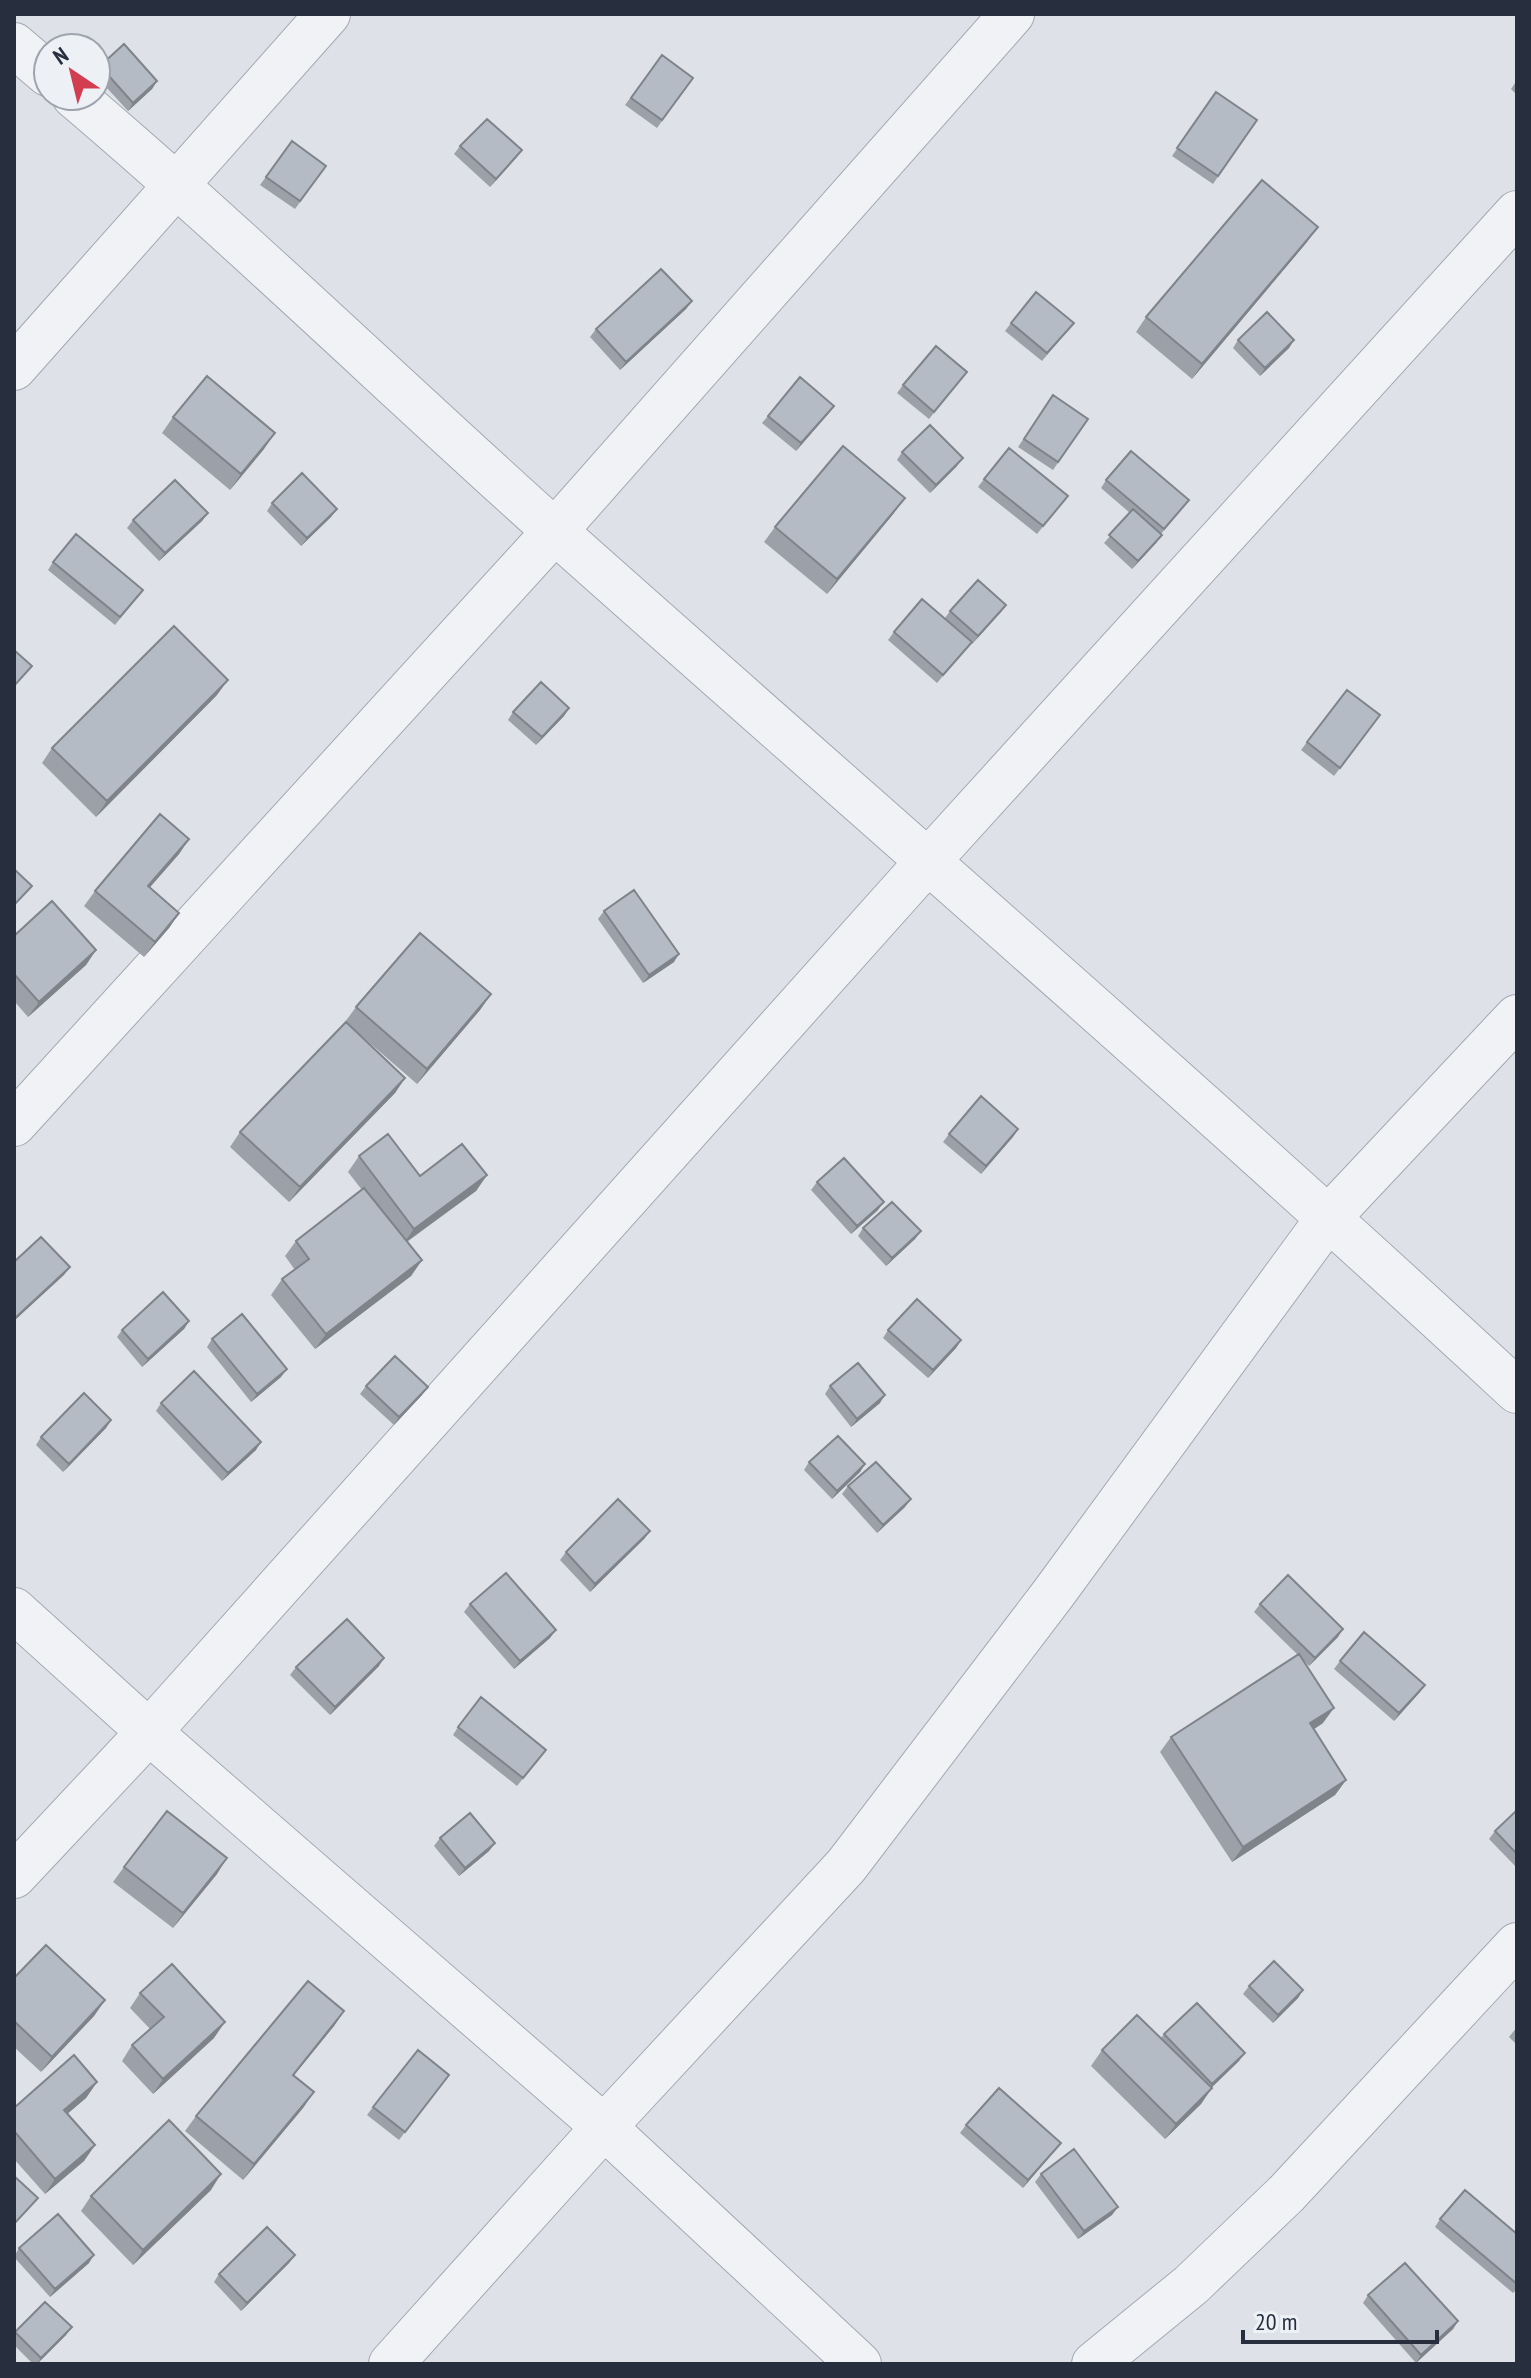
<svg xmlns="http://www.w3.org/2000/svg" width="1531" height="2378" font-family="'PT Sans Narrow',sans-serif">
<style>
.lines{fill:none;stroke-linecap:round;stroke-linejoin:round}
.street-casing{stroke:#a3a9b2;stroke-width:46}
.street{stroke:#f1f2f6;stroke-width:44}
.wall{fill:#9ca1a9}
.shaded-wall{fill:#7f838a}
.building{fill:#b5bbc5;stroke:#7f838a;stroke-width:2}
</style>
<rect width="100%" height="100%" fill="#dee2e8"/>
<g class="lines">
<g class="street-casing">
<path id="street" d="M14 45 48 74
M74 96C240 237 396 389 558 534 878 819 1202 1099 1517 1391
M14 368 328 14
M14 1124 555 531 1012 14
M14 1610 149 1732 604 2127 859 2364
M14 1876 149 1732 929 860 1517 213
M391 2364 604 2127 846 1866 1053 1594 1329 1217 1517 1017
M1094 2364 1191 2285 1286 2194 1517 1945"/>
</g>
<use href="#street" class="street"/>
</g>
<path class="wall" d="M662 55 693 78 657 128 625 105Z
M100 66 157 81 152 89 128 111 96 76V72Z
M1517 80V95L1511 89Z
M1216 92 1257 120 1213 184 1172 156Z
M292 141 326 166 295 209 260 185Z
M460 146 516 158 490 187 454 154Z
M1307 242 1192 379 1136 332 1146 317Z
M692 301 686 309 620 370 590 337 596 329Z
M1011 323H1074L1042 361 1005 331Z
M1238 340H1294L1289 348 1260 376 1233 348Z
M967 372 929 419 897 393 903 385Z
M1053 395 1088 419 1053 470 1018 447Z
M828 414 796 451 762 423 768 416Z
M173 417 264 449 230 490 162 433Z
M902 452 957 466 930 493 897 460Z
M984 479 1068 496 1037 534 978 487Z
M1106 480 1189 500 1161 534 1156 543 1132 569 1104 543 1130 513 1101 488Z
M272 503 337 509 331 517 301 546 267 511Z
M208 513 202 521 159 561 127 528 133 520Z
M894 513 827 594 764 542 775 527Z
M53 562 143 590 115 625 48 570Z
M1006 605 1000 613 972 644 971 643 937 683 888 640 894 632 945 618 950 611Z
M217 695 96 817 42 763 52 748Z
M569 708 564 716 536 745 508 720 513 712Z
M1380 715 1334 776 1301 750 1307 742Z
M189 839 179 854 150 887 179 913 169 928 144 957 84 906 95 891Z
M604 911 674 962 643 983 598 919Z
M14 936 96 950 86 965 28 1017 14 1001Z
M491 994 480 1010 417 1084 357 1032 405 1078 395 1093 289 1202 230 1147 240 1132 346 1023 345 1022 356 1007Z
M1018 1129 981 1174 943 1142 949 1134Z
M359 1156 420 1176 487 1175 476 1191 407 1242 422 1260 411 1276 315 1349 271 1295 282 1279 295 1270 285 1256 296 1241 362 1190 348 1172Z
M817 1182 878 1210 851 1234 811 1190Z
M863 1228 921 1231 915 1239 886 1266 858 1236Z
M189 1321 184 1329 142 1367 117 1337 122 1330Z
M888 1330 961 1340 956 1348 928 1378 883 1338Z
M212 1339 281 1377 251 1402 207 1347Z
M366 1386 422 1395 394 1425 360 1394Z
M830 1386 880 1403 851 1427 825 1394Z
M161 1403 256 1450 222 1481 156 1411Z
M111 1420 106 1428 63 1472 36 1445 41 1437Z
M809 1462 865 1464 860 1472 832 1499 804 1470Z
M848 1486 905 1507 877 1533 842 1494Z
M650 1531 644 1539 590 1592 560 1560 566 1552Z
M470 1604 550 1638 514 1669 464 1612Z
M1260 1604 1338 1637 1309 1666 1303 1660 1323 1723 1314 1729 1346 1780 1335 1795 1232 1862 1160 1752 1171 1737 1298 1655 1254 1612Z
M1340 1661 1420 1692 1394 1721 1334 1669Z
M379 1666 330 1715 290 1675 296 1667Z
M458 1727 546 1750 517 1786 453 1735Z
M1517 1810V1868L1489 1839 1495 1831Z
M440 1838 495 1843 489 1851 459 1876 434 1846Z
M124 1867 217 1874 173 1928 113 1882Z
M14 1978 105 2000 94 2016 41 2072 14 2047Z
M1249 1986 1303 1990 1298 1998 1273 2023 1243 1994Z
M140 1993 214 2038 153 2094 122 2061 132 2045 150 2029 130 2008Z
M344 2011 334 2026 294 2075 314 2092 303 2108 243 2180 185 2131 196 2116Z
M1517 2027V2045L1509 2037Z
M1164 2034 1239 2061 1211 2088 1201 2104 1165 2139 1091 2066 1102 2050 1161 2038Z
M449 2075 399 2140 367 2115 373 2107Z
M97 2082 86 2098 67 2114 95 2145 84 2161 45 2194 14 2159V2108Z
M966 2125 1061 2143 1023 2188 960 2133Z
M1041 2174 1112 2215 1078 2239 1035 2182Z
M211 2190 133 2265 81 2211 91 2196Z
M1440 2219 1517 2234V2289L1513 2293 1435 2227Z
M19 2248 89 2263 50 2297 14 2257Z
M295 2255 289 2263 241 2311 214 2282 219 2274Z
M1368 2295 1458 2321 1453 2329 1416 2363 1363 2303Z
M45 2302 66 2335 37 2364H33L14 2345V2333Z"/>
<path class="shaded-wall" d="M157 81 152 89 128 111 133 103Z
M522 150 516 158 490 187 496 179Z
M1318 227 1307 242 1192 379 1202 364Z
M692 301 686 309 620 370 626 362Z
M1294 340 1289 348 1260 376 1265 368Z
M834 406 828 414 796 451 801 443Z
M275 433 264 449 230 490 241 474Z
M963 458 957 466 930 493 936 485Z
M905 498 894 513 827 594 837 579Z
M337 509 331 517 301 546 307 538Z
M208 513 202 521 159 561 165 553Z
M1162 535 1156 543 1132 569 1138 561Z
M1006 605 1000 613 972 644 978 636Z
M228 680 217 695 96 817 107 801Z
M569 708 564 716 536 745 542 737Z
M189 839 179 854 137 902 148 886Z
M179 913 169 928 144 957 155 942Z
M96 950 86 965 28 1017 39 1002Z
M679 954 674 962 643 983 649 975Z
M491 994 480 1010 417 1084 427 1069Z
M405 1078 395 1093 289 1202 300 1187Z
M1018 1129 1013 1137 981 1174 986 1166Z
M487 1175 476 1191 403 1244 414 1229Z
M884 1202 878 1210 851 1234 857 1226Z
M921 1231 915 1239 886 1266 892 1258Z
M422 1260 411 1276 315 1349 326 1334Z
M70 1267 64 1275 14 1321V1319Z
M189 1321 184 1329 142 1367 148 1359Z
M961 1340 956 1348 928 1378 933 1370Z
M287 1369 281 1377 251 1402 257 1394Z
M428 1387 422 1395 394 1425 399 1417Z
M885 1395 880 1403 851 1427 857 1419Z
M111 1420 106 1428 63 1472 69 1464Z
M261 1442 256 1450 222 1481 228 1473Z
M865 1464 860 1472 832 1499 837 1491Z
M911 1499 905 1507 877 1533 883 1525Z
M650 1531 644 1539 590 1592 595 1584Z
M1343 1629 1338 1637 1309 1666 1315 1658Z
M556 1630 550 1638 514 1669 520 1661Z
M384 1658 379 1666 330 1715 335 1707Z
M1425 1685 1420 1692 1394 1721 1399 1713Z
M1334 1708 1323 1723 1299 1739 1310 1723Z
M1346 1780 1335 1795 1232 1862 1243 1847Z
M495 1843 489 1851 459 1876 465 1868Z
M227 1858 217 1874 173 1928 183 1913Z
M1303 1990 1298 1998 1273 2023 1278 2015Z
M105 2000 94 2016 41 2072 52 2057Z
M344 2011 334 2026 282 2090 293 2075Z
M225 2022 214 2038 153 2094 163 2079Z
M1245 2053 1239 2061 1207 2092 1212 2084Z
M97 2082 86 2098 53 2126 64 2110Z
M1212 2088 1201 2104 1165 2139 1176 2124Z
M314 2092 303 2108 243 2180 254 2164Z
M1061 2143 1055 2150 1023 2188 1028 2180Z
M95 2145 84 2161 45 2194 55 2179Z
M221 2174 211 2190 133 2265 143 2250Z
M1118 2207 1112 2215 1078 2239 1084 2231Z
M94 2255 89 2263 50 2297 55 2289Z
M295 2255 289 2263 241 2311 247 2303Z
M1458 2321 1453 2329 1416 2363 1421 2355Z
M72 2327 66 2335 37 2364 41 2358Z"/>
<path class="building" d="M124 44 157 81 133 103 100 66Z
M662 55 693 78 662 120 631 98Z
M1216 92 1257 120 1218 176 1177 148Z
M487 119 522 150 496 179 460 146Z
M292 141 326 166 300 201 266 177Z
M1262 180 1318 227 1202 364 1146 317Z
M661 269 692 301 626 362 596 329Z
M1036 292 1074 323 1047 353 1011 323Z
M1267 312 1294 340 1265 368 1238 340Z
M936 346 967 372 934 412 903 385Z
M207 376 275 433 241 474 173 417Z
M800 377 834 406 801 443 768 416Z
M1053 395 1088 419 1058 462 1024 439Z
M930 425 963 458 936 485 902 452Z
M843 446 905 498 837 579 775 527Z
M1009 448 1068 496 1043 526 984 479Z
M1131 451 1189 500 1164 529 1106 480Z
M302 473 337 509 307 538 272 503Z
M175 480 208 513 165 553 133 520Z
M1133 509 1162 535 1138 561 1109 535Z
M76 534 143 590 120 617 53 562Z
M978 580 1006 605 978 636 950 611Z
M922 599 972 642 943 675 894 632Z
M174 626 228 680 107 801 52 748Z
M14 650 32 666 14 686Z
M541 682 569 708 542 737 513 712Z
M1347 690 1380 715 1340 768 1307 742Z
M160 814 189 839 148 886 179 913 155 942 95 891Z
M14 869 32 886 14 905Z
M634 890 679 954 649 975 604 911Z
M52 901 96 950 39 1002 14 974V936Z
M420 933 491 994 427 1069 356 1007Z
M346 1022 405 1078 300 1187 240 1132Z
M981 1096 1018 1129 986 1166 949 1134Z
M388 1134 420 1176 462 1144 487 1175 414 1229 359 1156Z
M844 1158 884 1202 857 1226 817 1182Z
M364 1188 422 1260 326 1334 282 1279 309 1259 296 1241Z
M892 1202 921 1231 892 1258 863 1228Z
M41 1237 70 1267 14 1319V1262Z
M163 1292 189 1321 148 1359 122 1330Z
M917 1299 961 1340 933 1370 888 1330Z
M242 1314 287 1369 257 1394 212 1339Z
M395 1356 428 1387 399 1417 366 1386Z
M858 1363 885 1395 857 1419 830 1386Z
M194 1371 261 1442 228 1473 161 1403Z
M84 1393 111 1420 69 1464 41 1437Z
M838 1436 865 1464 837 1491 809 1462Z
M876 1462 911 1499 883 1525 848 1486Z
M618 1499 650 1531 595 1584 566 1552Z
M506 1573 556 1630 520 1661 470 1604Z
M1288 1575 1343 1629 1315 1658 1260 1604Z
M347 1619 384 1658 335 1707 296 1667Z
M1364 1632 1425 1685 1399 1713 1340 1661Z
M1299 1654 1334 1708 1310 1723 1346 1780 1243 1847 1171 1737Z
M481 1697 546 1750 523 1778 458 1727Z
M1517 1810V1854L1495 1831Z
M167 1811 227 1858 183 1913 124 1867Z
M470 1813 495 1843 465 1868 440 1838Z
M46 1945 105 2000 52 2057 14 2021V1978Z
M1274 1961 1303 1990 1278 2015 1249 1986Z
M172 1964 225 2022 163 2079 132 2045 164 2017 140 1993Z
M308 1981 344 2011 293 2075 314 2092 254 2164 196 2116Z
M1197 2003 1245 2053 1212 2084 1164 2034Z
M1137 2015 1212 2088 1176 2124 1102 2050Z
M418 2050 449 2075 405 2132 373 2107Z
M74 2055 97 2082 64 2110 95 2145 55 2179 14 2131V2108Z
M999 2088 1061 2143 1028 2180 966 2125Z
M169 2120 221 2174 143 2250 91 2196Z
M1074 2149 1118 2207 1084 2231 1041 2174Z
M14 2176 38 2198 14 2224Z
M1465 2190 1517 2234V2284L1440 2219Z
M58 2214 94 2255 55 2289 19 2248Z
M267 2227 295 2255 247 2303 219 2274Z
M1405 2263 1458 2321 1421 2355 1368 2295Z
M45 2302 72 2327 41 2358 15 2332Z"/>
<rect width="1531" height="2378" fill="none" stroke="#272f3f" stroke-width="32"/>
<g transform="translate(72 72) rotate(325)"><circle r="38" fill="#edf1f6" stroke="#9ea3ad" stroke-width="2"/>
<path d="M0-6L14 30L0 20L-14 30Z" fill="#d33d50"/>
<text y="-12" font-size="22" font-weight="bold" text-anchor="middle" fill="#272f3f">N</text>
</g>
<path d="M1243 2330v12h194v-12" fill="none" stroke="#272f3f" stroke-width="4"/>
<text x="1255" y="2330" font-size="24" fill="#272f3f" stroke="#edf1f6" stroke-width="6" paint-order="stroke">20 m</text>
</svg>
